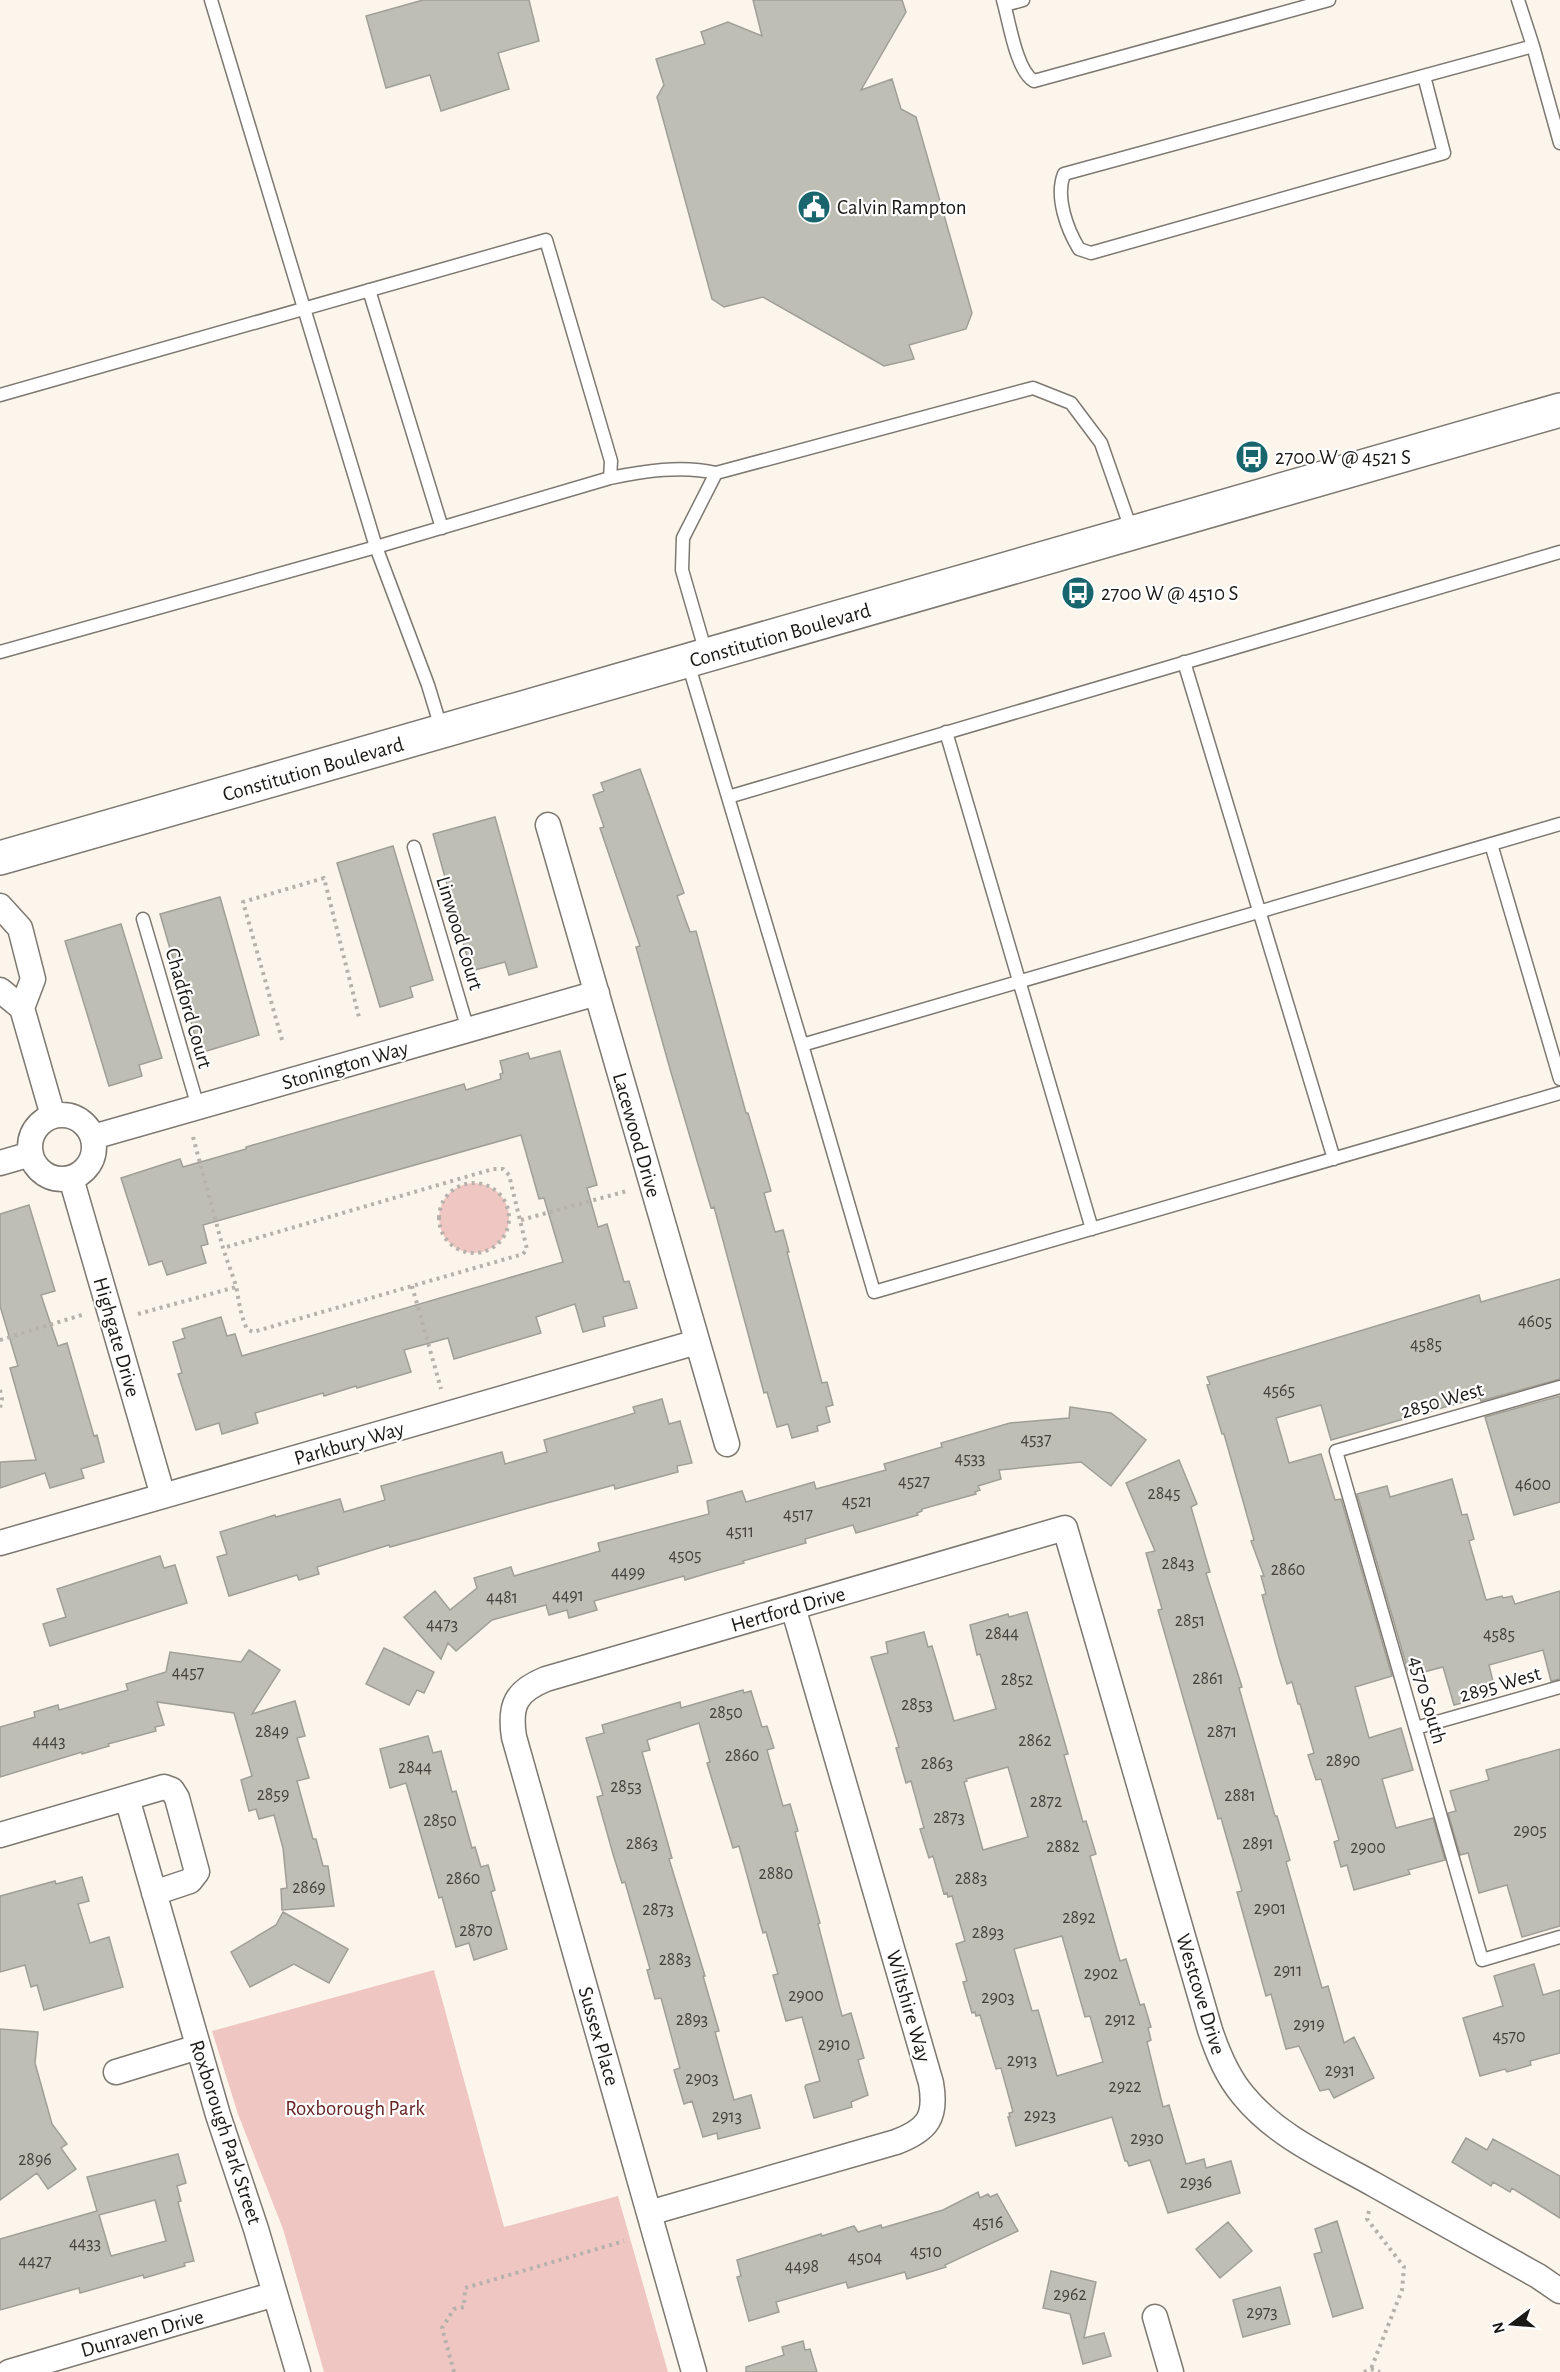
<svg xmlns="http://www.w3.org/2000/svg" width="1560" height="2372" font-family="'Alegreya Sans',sans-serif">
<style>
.green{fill:#efc6c2}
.building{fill:#bfbeb4;stroke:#a09f96;stroke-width:1.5;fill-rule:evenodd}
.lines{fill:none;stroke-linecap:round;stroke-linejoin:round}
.lane-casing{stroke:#7d7871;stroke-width:15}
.street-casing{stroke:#7d7871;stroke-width:27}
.secondary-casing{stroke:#7d7871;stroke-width:36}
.path{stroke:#b6b2ab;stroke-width:4;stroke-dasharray:3 4.5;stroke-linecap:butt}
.lane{stroke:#fff;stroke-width:12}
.street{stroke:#fff;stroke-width:24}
.secondary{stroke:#fff;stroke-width:33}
.labels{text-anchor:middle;stroke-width:4.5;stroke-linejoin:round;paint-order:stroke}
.number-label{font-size:18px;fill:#44423e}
.poi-label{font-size:21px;fill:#1b1916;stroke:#fff;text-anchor:start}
.street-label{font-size:21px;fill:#1b1916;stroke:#fff}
.park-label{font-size:21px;fill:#662624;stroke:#fff}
</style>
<rect width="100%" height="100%" fill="#fbf5ec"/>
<path class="green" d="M439 1218a35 35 0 1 1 70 0a35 35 0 1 1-70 0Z
M434 1970 504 2227 618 2196 668 2372H324L283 2229 238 2114 212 2031Z"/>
<path class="building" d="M423 0H529L539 41 498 53 509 89 441 111 430 75 386 88 366 16Z
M753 0H902L906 12 861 90 892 79 901 109 916 117 972 313 966 329 909 345 914 359 884 366 763 297 724 307 712 299 657 97 664 85 656 59 705 44 701 32 728 22 762 36Z
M640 769 684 893 677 896 690 932 696 931 746 1113H748L771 1191 764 1193 775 1232 783 1230 789 1252H787L822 1383 827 1382 833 1405 826 1407 830 1422 817 1426 818 1431 792 1438 788 1424 777 1427 767 1392 764 1393 714 1207 711 1208 670 1069 636 947 640 946 600 828 604 827 593 795 604 791 601 783Z
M495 817 537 967 509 975 505 962 471 971 433 834Z
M393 846 433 980 410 987 413 997 380 1007 337 863Z
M220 897 259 1035 200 1053 160 914Z
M121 924 162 1058 139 1065 142 1076 109 1086 65 941Z
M560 1051 597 1185 587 1188 598 1227 607 1224 624 1282 629 1281 637 1308 603 1317 605 1326 583 1332 575 1304 536 1317 541 1333 454 1359 448 1338 404 1350 411 1372 357 1388 356 1386 324 1396 323 1393 255 1413 258 1423 222 1434 219 1423 196 1430 178 1374 182 1373 173 1342 185 1338 182 1329 221 1317 227 1336 235 1334 242 1356 563 1262 544 1198 539 1199 521 1135 203 1225 208 1244 201 1246 206 1263 167 1275 162 1261 149 1265 121 1178 180 1159 183 1167 246 1149V1147L464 1084 466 1090 501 1079 500 1074 503 1073 500 1061 528 1053 530 1059Z
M29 1205 55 1291 41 1295 58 1346 67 1343 94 1436 97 1435 104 1462 81 1469 84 1478 50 1488 45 1473 0 1488V1462L36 1460 10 1368 18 1366 0 1306V1214Z
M1560 1279V1379L1481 1401 1480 1398 1452 1405 1331 1440 1321 1405 1276 1418 1289 1463 1321 1454 1335 1500 1341 1499 1392 1676 1355 1687 1369 1738 1401 1728 1413 1770 1382 1779 1396 1828 1433 1818 1445 1860 1408 1870 1410 1874 1354 1890 1347 1865 1341 1867 1334 1842 1339 1840 1321 1779 1316 1780 1308 1755 1314 1753 1300 1704H1298L1292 1682 1287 1684 1279 1657 1262 1595 1266 1594 1261 1576H1264L1251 1541 1254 1540 1224 1434H1222L1207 1385 1210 1384 1207 1377 1479 1295 1481 1302Z
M1560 1396V1502L1514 1515 1485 1417Z
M662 1399 669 1424 680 1421 692 1463 677 1466 678 1472 615 1489 614 1485 532 1507 390 1547 389 1545 317 1567 319 1574 299 1580 297 1575 229 1596 217 1557 227 1554 220 1532 275 1515 276 1517 340 1499 344 1512 385 1500 381 1486 502 1452 505 1464 547 1452 544 1440 635 1413 633 1407Z
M1070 1407 1111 1413 1146 1440 1111 1486 1081 1462 999 1470 1001 1479 978 1486 980 1490 975 1492 976 1494 922 1509V1511L917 1513 918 1515 856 1533 853 1525 805 1539 806 1543 743 1561 744 1563 715 1571 685 1580 684 1576 594 1601 597 1610 569 1618 567 1610 549 1615 546 1605 492 1620 456 1651 448 1643 441 1659 404 1617 435 1591 450 1610 477 1588 474 1578 511 1567 514 1576 600 1551 598 1543 709 1514 707 1501 742 1491 746 1502 814 1482 816 1489 886 1470 884 1464 942 1447 941 1443 1010 1423 1069 1418Z
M1179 1460 1197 1504 1191 1507 1210 1572 1206 1573 1242 1687 1239 1688 1275 1816H1277L1290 1860 1286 1862 1322 1988 1328 1986 1344 2043 1354 2037 1374 2078 1334 2098 1329 2089 1320 2091 1299 2046 1286 2049 1271 1994 1266 1996 1237 1892 1242 1891 1221 1818 1218 1819 1158 1610 1162 1609 1146 1553 1155 1551 1126 1483Z
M1452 1479 1462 1515 1467 1514 1474 1539 1469 1541 1486 1600 1502 1596 1503 1598 1512 1596 1515 1604 1560 1591V1679L1551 1681 1543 1650 1489 1665 1496 1694 1454 1705 1443 1667 1416 1674 1415 1670 1408 1671 1357 1494 1387 1486 1390 1497Z
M160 1556 164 1568 175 1565 187 1603 50 1646 43 1624 66 1617 57 1589Z
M1027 1612 1068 1754 1064 1755 1083 1822 1086 1821 1096 1854 1090 1856 1120 1961 1126 1959 1140 2005 1144 2004 1151 2027 1148 2028 1151 2040 1147 2042 1163 2107 1169 2105 1186 2164 1204 2159 1206 2168 1231 2161 1240 2193 1168 2213 1150 2160 1129 2166 1127 2161H1125L1112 2117 1016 2146 1008 2117H1010L1009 2113 1013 2112 1001 2068 996 2069 980 2015 976 2016 975 2012 972 2013 963 1982 967 1981 956 1944 965 1941 952 1896 948 1897 947 1893 944 1894 933 1856 929 1858 920 1829 924 1828 911 1781 906 1783 896 1748 899 1747 871 1657 888 1653 886 1642 924 1632 928 1647 932 1646 954 1721 996 1709 980 1654 977 1655 970 1625 1008 1614 1009 1617ZM1008 1767 1028 1837 983 1850 964 1782 967 1781 966 1779ZM1062 1936 1085 2017 1090 2016 1103 2062 1057 2076 1038 2010 1032 2011 1014 1949Z
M384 1648 434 1672 424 1693 417 1690 409 1705 366 1684Z
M249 1650 280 1670 252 1714 295 1701 305 1736 297 1738 309 1778 297 1781 313 1839H316L323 1866H328L334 1906 282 1910 281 1889 287 1888 283 1848 274 1815 259 1819 256 1809 249 1811 241 1780 252 1776 234 1713 157 1702 164 1725 155 1727 156 1731 108 1744 109 1746 82 1754V1752L0 1777V1727L35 1717 34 1712 58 1705 59 1710 128 1690 126 1684 166 1672 170 1652 241 1662Z
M743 1690 744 1693 751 1691 762 1727 767 1726 774 1748 767 1750 783 1806 790 1804 798 1831 795 1832 820 1923 818 1924 842 2016 851 2013 864 2058 858 2060 868 2095 851 2102 852 2107 814 2118 805 2087 806 2085 820 2081 802 2017 786 2021 773 1975 778 1974 766 1932 763 1933 739 1846 733 1848 707 1763 710 1762 699 1723 647 1740 650 1750 642 1752 672 1858 669 1859 705 1976H703L719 2031 715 2032 734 2100 751 2095 760 2128 718 2139 717 2133 703 2137 692 2101 684 2104 674 2070 680 2068 661 1998 655 1999 647 1970 650 1969 625 1882 622 1883 613 1854 597 1797 603 1795 586 1738 604 1733 602 1725 680 1702 681 1708Z
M428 1736 433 1753 441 1751 452 1792 456 1791 472 1848 475 1847 481 1867 488 1865 495 1890 491 1892 507 1949 474 1960 469 1943 456 1947 442 1897 439 1898 406 1783 390 1788 380 1749Z
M1560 1749V1926L1522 1937 1507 1885 1479 1893 1468 1853 1460 1855 1448 1813 1456 1811 1450 1791 1489 1780 1486 1770Z
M82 1877 89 1901 78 1904 90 1943 109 1937 123 1987 44 2010 37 1985 31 1987 25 1965 0 1972V1896L55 1881 56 1884Z
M283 1912 348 1949 329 1983 294 1964 250 1987 231 1952 276 1925Z
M1534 1964 1543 1995 1560 1990V2053L1530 2061 1531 2065 1507 2072 1505 2069 1480 2076 1463 2018 1503 2006 1494 1976Z
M0 2029 38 2032 35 2063 52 2124 67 2144 61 2148 76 2169 48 2189 37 2173 0 2200Z
M1466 2138 1487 2150 1493 2139 1560 2176V2218L1512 2188 1510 2192 1493 2182 1491 2186 1452 2162Z
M178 2154 186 2183 177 2186 181 2201 178 2202 194 2261 184 2263 185 2266 144 2278 143 2275 80 2293 79 2288 0 2310V2239L97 2211 87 2177ZM155 2200 166 2241 111 2256 99 2215Z
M978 2192 980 2198 988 2194 990 2197 997 2194 1018 2231 945 2265 946 2267 907 2279 905 2272 848 2288 846 2282 776 2302 779 2312 749 2321 737 2277 741 2276 737 2260 821 2234 822 2236 854 2226 858 2232 881 2225 882 2228 943 2210Z
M1337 2221 1363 2308 1333 2317 1314 2254 1322 2252 1315 2229Z
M1228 2222 1252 2251 1220 2278 1196 2249Z
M1051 2271 1096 2282 1084 2338 1104 2333 1111 2356 1083 2364 1070 2314 1043 2308Z
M1280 2287 1290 2324 1243 2337 1233 2300Z
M803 2341 805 2350 810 2349 817 2372H746V2367L784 2355 782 2347Z"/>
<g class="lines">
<g class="lane-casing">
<path id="lane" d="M211 0 376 547 428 685 442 731
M1003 0C1009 20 1016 71 1034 81L1329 0
M1518 0 1533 46 1560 143
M1005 5 1023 0
M1424 76 1444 153 1091 253 1079 249C1067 229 1055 197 1064 174L1533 46
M369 290 442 528
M0 395 546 240 611 461 610 478
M0 652 376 547 610 478C644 471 682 465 716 473
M706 653 682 570 683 538 716 473 1033 388 1071 403 1101 443 1132 532
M1184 662 1334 1159
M688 663 802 1045 874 1292 1560 1093
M946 732 1092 1229
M728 797 1560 552
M1491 844 1560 1079
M414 847 468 1030
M143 919 198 1107
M802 1045 1560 824
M1560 1387 1336 1451 1482 1960 1560 1937
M1416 1728 1560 1687"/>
</g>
<g class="street-casing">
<path id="street" d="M548 825 727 1444
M0 906 20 928 33 979 22 1008
M0 990 22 1008 53 1116
M30 1147a32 32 0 1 1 64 0a32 32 0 1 1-64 0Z
M93 1137 597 993
M0 1163 31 1154
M71 1178 163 1496
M0 1543 697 1342
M127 1798 218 2115 256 2229 298 2372
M0 1835 164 1787 172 1790 177 1798 197 1872 190 1881 154 1893
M116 2072 198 2047
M649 2213 896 2142C928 2130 937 2117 931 2083L793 1607
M1155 2317 1171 2372
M9 2372 275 2294
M694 2372 514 1737C509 1705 516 1691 546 1679L1065 1528 1210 2030C1218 2054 1227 2076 1243 2095 1277 2137 1329 2159 1375 2185 1429 2215 1484 2246 1538 2276L1560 2291"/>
</g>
<g class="secondary-casing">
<path id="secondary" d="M0 858 1560 410"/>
</g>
<path class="path" d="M282 1040 243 902 324 878 359 1017
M193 1137 223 1248C227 1261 232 1273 236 1286 239 1301 240 1314 247 1329L253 1332 523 1254 527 1249 509 1175 503 1169H493L223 1248
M439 1218a35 35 0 1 1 70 0a35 35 0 1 1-70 0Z
M521 1220 627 1191
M412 1286 441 1389
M138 1314 236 1287
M0 1340 85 1314
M0 1390 2 1399 0 1408
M1369 2211 1367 2219 1404 2267 1402 2290 1371 2369
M454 2372 442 2328 454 2309 464 2307 465 2288 624 2241
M1364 2372 1371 2369 1380 2372"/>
<use href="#lane" class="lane"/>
<use href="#street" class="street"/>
<use href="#secondary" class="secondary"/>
</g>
<defs>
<g id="civic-disc" transform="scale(1.725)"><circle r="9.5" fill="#19656e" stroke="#fff"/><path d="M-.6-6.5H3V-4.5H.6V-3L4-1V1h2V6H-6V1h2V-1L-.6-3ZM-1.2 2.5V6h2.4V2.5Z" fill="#fff"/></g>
<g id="bus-disc" transform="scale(1.725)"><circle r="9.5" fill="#19656e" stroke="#fff"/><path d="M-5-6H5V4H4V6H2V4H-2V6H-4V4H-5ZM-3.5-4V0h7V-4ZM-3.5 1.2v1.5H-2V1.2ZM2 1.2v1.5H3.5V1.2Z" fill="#fff"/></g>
</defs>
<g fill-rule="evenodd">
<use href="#civic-disc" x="814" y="207"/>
<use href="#bus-disc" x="1252" y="457"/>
<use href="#bus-disc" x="1078" y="593"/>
</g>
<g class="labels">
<g class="number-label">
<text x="1535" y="1327">4605</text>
<text x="1426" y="1350">4585</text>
<text x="1279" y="1396">4565</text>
<text x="1036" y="1445">4537</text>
<text x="970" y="1464">4533</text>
<text x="914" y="1487">4527</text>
<text x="1533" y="1490">4600</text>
<text x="1164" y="1499">2845</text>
<text x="857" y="1507">4521</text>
<text x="798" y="1520">4517</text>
<text x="740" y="1537">4511</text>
<text x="685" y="1561">4505</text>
<text x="1178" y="1569">2843</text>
<text x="1288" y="1575">2860</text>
<text x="628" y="1578">4499</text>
<text x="568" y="1601">4491</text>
<text x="502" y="1603">4481</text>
<text x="1190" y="1626">2851</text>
<text x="442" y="1630">4473</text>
<text x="1002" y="1639">2844</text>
<text x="1499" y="1640">4585</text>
<text x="188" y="1678">4457</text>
<text x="1208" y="1684">2861</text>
<text x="1017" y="1685">2852</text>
<text x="917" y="1710">2853</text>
<text x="726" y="1718">2850</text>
<text x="272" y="1737">2849</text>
<text x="1222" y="1737">2871</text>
<text x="1035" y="1746">2862</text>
<text x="49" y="1747">4443</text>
<text x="742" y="1761">2860</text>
<text x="1343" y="1766">2890</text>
<text x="937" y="1769">2863</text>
<text x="415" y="1773">2844</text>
<text x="626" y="1792">2853</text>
<text x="273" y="1800">2859</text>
<text x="1240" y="1801">2881</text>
<text x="1046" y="1807">2872</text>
<text x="949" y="1823">2873</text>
<text x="440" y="1826">2850</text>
<text x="1530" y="1836">2905</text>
<text x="642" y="1849">2863</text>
<text x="1258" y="1849">2891</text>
<text x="1063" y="1852">2882</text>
<text x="1368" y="1853">2900</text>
<text x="776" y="1879">2880</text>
<text x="463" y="1884">2860</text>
<text x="971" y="1884">2883</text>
<text x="309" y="1893">2869</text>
<text x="1270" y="1914">2901</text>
<text x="658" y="1915">2873</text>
<text x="1079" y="1923">2892</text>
<text x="476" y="1936">2870</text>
<text x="988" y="1938">2893</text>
<text x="675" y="1965">2883</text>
<text x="1288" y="1976">2911</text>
<text x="1101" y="1979">2902</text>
<text x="806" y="2001">2900</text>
<text x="998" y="2003">2903</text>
<text x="692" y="2025">2893</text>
<text x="1120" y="2025">2912</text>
<text x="1309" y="2030">2919</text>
<text x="1509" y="2042">4570</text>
<text x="834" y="2050">2910</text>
<text x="1022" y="2066">2913</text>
<text x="1340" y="2076">2931</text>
<text x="702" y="2084">2903</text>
<text x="1125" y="2092">2922</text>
<text x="1040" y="2121">2923</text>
<text x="727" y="2122">2913</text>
<text x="1147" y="2144">2930</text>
<text x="35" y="2165">2896</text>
<text x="1196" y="2188">2936</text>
<text x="988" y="2228">4516</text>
<text x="85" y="2249">4433</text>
<text x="926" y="2257">4510</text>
<text x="865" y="2263">4504</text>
<text x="35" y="2267">4427</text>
<text x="802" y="2272">4498</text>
<text x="1070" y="2300">2962</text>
<text x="1262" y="2318">2973</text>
</g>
<g class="poi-label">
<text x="837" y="214">Calvin Rampton</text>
<text x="1275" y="464">2700 W @ 4521 S</text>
<text x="1101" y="600">2700 W @ 4510 S</text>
</g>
<g class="street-label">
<text transform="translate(780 635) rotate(-16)" y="7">Constitution Boulevard</text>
<text transform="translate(313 769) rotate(-16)" y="7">Constitution Boulevard</text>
<text transform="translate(460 933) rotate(73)" y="7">Linwood Court</text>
<text transform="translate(189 1008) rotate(74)" y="7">Chadford Court</text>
<text transform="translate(345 1065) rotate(-16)" y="7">Stonington Way</text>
<text transform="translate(637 1135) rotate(74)" y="7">Lacewood Drive</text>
<text transform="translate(117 1337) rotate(74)" y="7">Highgate Drive</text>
<text transform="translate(1442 1400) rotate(-16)" y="7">2850 West</text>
<text transform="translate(349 1443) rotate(-16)" y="7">Parkbury Way</text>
<text transform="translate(788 1609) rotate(-16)" y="7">Hertford Drive</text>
<text transform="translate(1500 1684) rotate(-16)" y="7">2895 West</text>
<text transform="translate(1428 1700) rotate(74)" y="7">4570 South</text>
<text transform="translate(1201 1994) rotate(73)" y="7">Westcove Drive</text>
<text transform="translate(909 2006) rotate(74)" y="7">Wiltshire Way</text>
<text transform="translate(599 2036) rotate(74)" y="7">Sussex Place</text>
<text transform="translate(226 2132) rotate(72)" y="7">Roxborough Park Street</text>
<text transform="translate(142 2333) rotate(-16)" y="7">Dunraven Drive</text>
</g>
<g class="park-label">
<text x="355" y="2115">Roxborough Park</text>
</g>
</g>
<g transform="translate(1512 2324) rotate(254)" stroke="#ffffff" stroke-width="4.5" paint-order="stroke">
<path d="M0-4.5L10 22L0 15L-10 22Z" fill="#1b1916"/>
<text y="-9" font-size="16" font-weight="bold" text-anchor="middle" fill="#1b1916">N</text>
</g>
</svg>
